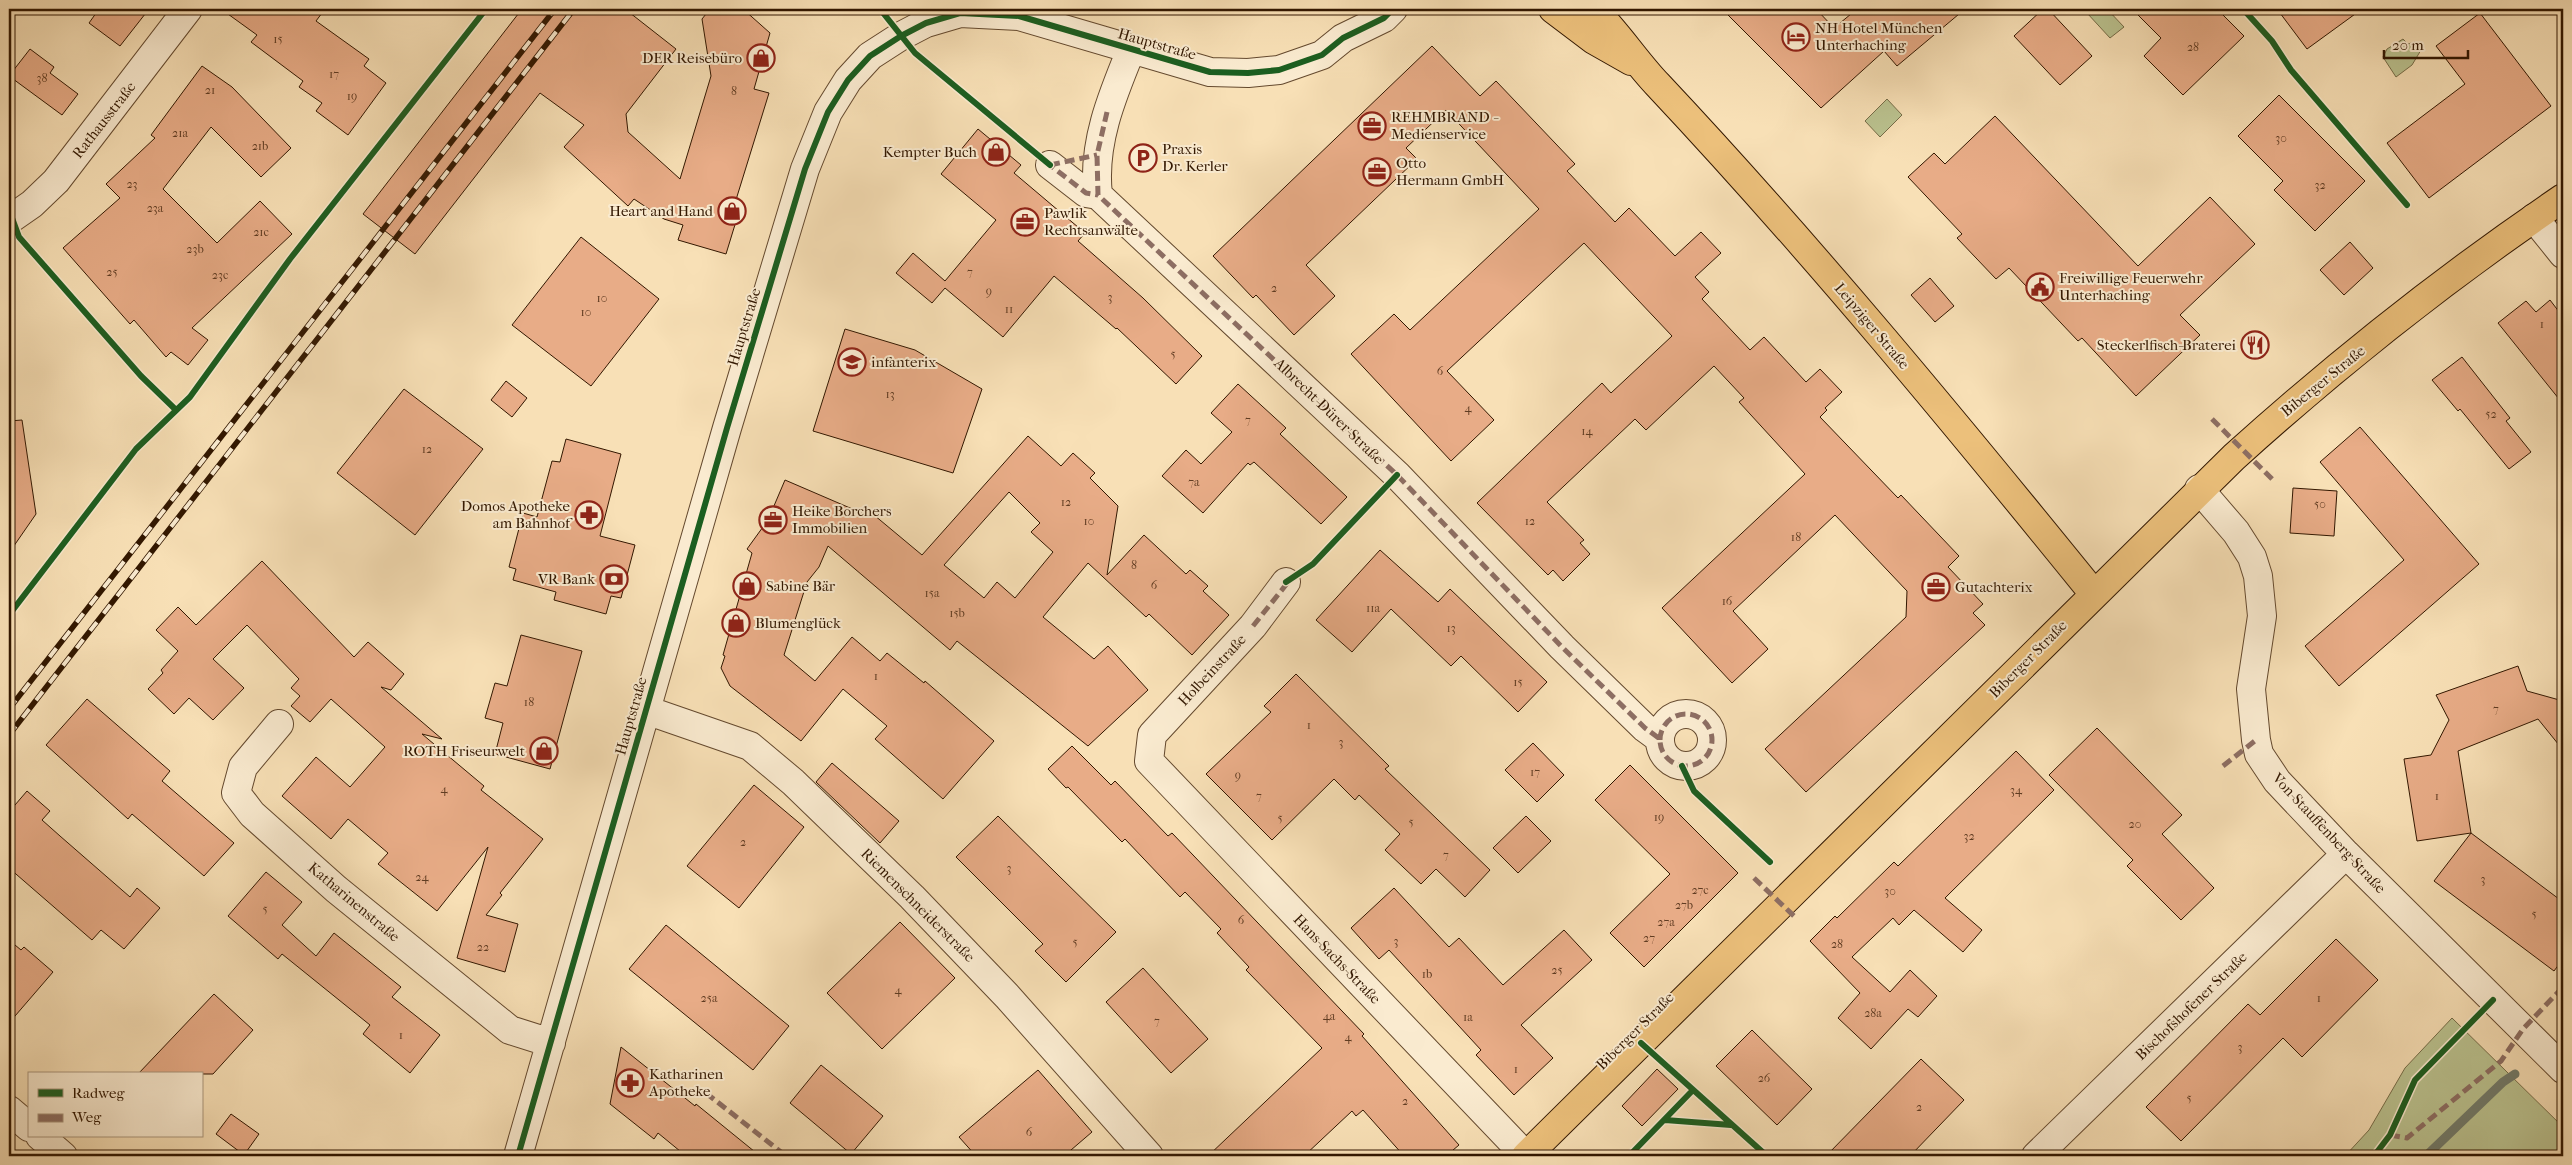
<svg xmlns="http://www.w3.org/2000/svg" width="2572" height="1165" font-family="'IM FELL French Canon',serif">
<style>
.green{fill:#bbc390;stroke:#766d48}
.lines{fill:none;stroke-linecap:round;stroke-linejoin:round}
.stream{stroke:#727b6b;stroke-width:9}
.building{fill:#e8ac87;stroke:#321700;fill-rule:evenodd}
.minor-casing{stroke:#64492e;stroke-width:30}
.major-casing{stroke:#321700;stroke-width:30}
.minor{stroke:#faebd0;stroke-width:28}
.major{stroke:#ecc07b;stroke-width:28}
.rail-casing{stroke:#321700;stroke-width:5.5}
.rail{stroke:#faebd0;stroke-width:4;stroke-dasharray:11;stroke-linecap:butt}
.quiet{stroke:#8d6e63;stroke-width:5;stroke-dasharray:10 5;stroke-linecap:butt}
.cycleway-casing{stroke:#faebd0;stroke-width:9}
.cycleway{stroke:#1b5e20;stroke-width:6}
.labels{text-anchor:middle;stroke-width:4;stroke-linejoin:round;paint-order:stroke}
.number-label{font-size:12px;fill:#603c22}
.poi-label{font-size:15px;fill:#321700;stroke:#faebd0;text-anchor:start}
.street-label{font-size:15px;fill:#321700;stroke:#faebd0}
</style>
<rect width="100%" height="100%" fill="#f8e0b6"/>
<filter id="stains"><feTurbulence type="fractalNoise" baseFrequency=".004" numOctaves="4"/><feColorMatrix values="0 0 0 0 .2 0 0 0 0 .09 0 0 0 0 .02 0 0 0 .5 -.17"/></filter>
<radialGradient id="worn" r=".72"><stop offset=".6" stop-color="#630" stop-opacity="0"/><stop offset="1" stop-color="#630" stop-opacity=".3"/></radialGradient>
<path class="green" d="M2091 9H2107L2124 27 2110 38 2087 13Z
M2403 39 2408 44 2415 42 2421 50 2412 65 2396 77 2383 57 2387 49Z
M1887 99 1902 115 1880 137 1865 121Z
M2452 1018 2563 1127V1156H2345L2369 1130 2405 1068Z"/>
<g class="lines">
<path class="stream" d="M2426 1156 2503 1082 2515 1074"/>
</g>
<path class="building" d="M99 9H149L120 46 89 23Z
M221 9H325L316 21 369 59 364 66 386 83 348 135 316 111 322 103 299 87 303 81 251 42 257 35Z
M522 9H625L676 49 626 114 628 132 680 179 711 76 702 19 710 9H743L770 33 754 89 769 93 735 203 741 205 726 254 678 240 683 225 664 219 634 199 628 206 564 147 584 125 540 93 415 254 363 214Z
M1722 9H1816L1834 28 1857 9H1965L1897 66 1884 51 1821 108Z
M2043 9H2048L2092 56 2060 85 2014 36Z
M2132 9H2217L2244 36 2183 95 2144 56 2161 38Z
M2277 9H2362L2307 49Z
M2480 13 2551 106 2429 198 2387 143 2465 84 2436 46Z
M1432 46 1480 96 1496 81 1575 164 1567 171 1615 222 1629 208 1675 256 1701 232 1721 253 1695 277 1709 292 1702 299 1750 350 1764 337 1806 382 1820 369 1842 392 1825 408 1827 410 1820 417 1898 498 1901 495 1959 556 1948 567 1983 604 1973 613 1985 625 1806 792 1765 749 1906 617 1907 591 1835 515 1733 611 1768 649 1732 683 1662 608 1805 474 1739 402 1744 398 1714 366 1646 430 1635 419 1547 502 1584 540 1580 543 1590 554 1563 581 1553 570 1548 575 1477 503 1602 383 1611 393 1672 336 1584 243 1447 371 1494 420 1451 461 1351 354 1394 314 1410 330 1539 209 1446 110 1406 148 1417 159 1306 265 1335 296 1294 335 1256 295 1253 298 1213 256Z
M30 49 54 67 50 73 78 94 62 115 9 76Z
M202 66 232 87 291 148 261 177 211 127 163 189 217 243 260 201 292 234 192 328 208 340 188 365 171 352 166 357 134 320 130 324 63 248 120 198 106 184 155 138 151 135Z
M2279 95 2365 181 2315 231 2274 190 2283 181 2238 136Z
M1995 116 2138 266 2210 197 2255 244 2180 315 2200 335 2136 396 2082 338 2078 341 2009 268 1996 279 1957 238 1962 234 1908 177 1934 153 1945 164Z
M978 129 1021 165 1014 173 1085 233 1078 241 1143 298 1202 356 1176 384 1117 328 1116 329 1054 276 1003 337 945 288 932 303 896 273 913 253 945 281 996 220 941 174Z
M581 237 659 299 591 386 512 325Z
M2350 242 2373 268 2344 295 2320 270Z
M1930 278 1954 306 1935 322 1911 295Z
M2550 300 2563 317V404L2498 323 2526 301 2536 312Z
M845 329 915 350 982 389 953 473 813 431Z
M2462 357 2510 418 2506 421 2531 452 2509 469 2460 409 2458 411 2432 380Z
M506 381 527 398 512 417 491 400Z
M1238 384 1286 428 1280 434 1347 497 1321 524 1254 462 1250 465 1248 463 1203 513 1162 476 1186 450 1201 464 1232 432 1211 413Z
M404 389 483 449 415 535 337 473Z
M22 420 36 514 9 553V421Z
M2360 427 2479 564 2339 686 2305 646 2404 560 2320 462Z
M1028 436 1061 466 1073 453 1095 473 1090 478 1118 506 1107 575 1144 535 1186 574 1190 570 1208 586 1203 591 1229 615 1192 655 1149 614 1146 617 1088 563 1043 617 1094 659 1108 646 1148 690 1088 746 957 641 950 650 828 546 819 567 807 582 784 655 815 681 852 637 880 661 887 653 924 683 925 681 994 741 943 799 875 739 887 726 843 689 801 741 730 686 721 668 725 656 723 655 752 553 747 549 768 520 785 480 864 514 868 510 922 555ZM1009 492 1040 523 1031 532 1053 552 1015 598 997 582 984 598 944 565Z
M566 439 621 454 600 536 635 545 621 598 611 596 606 614 554 600 556 592 513 580 516 569 509 567 523 513 537 517 552 461 560 462Z
M2293 488 2337 491 2334 536 2290 533Z
M1380 550 1438 602 1450 589 1547 682 1518 712 1461 656 1451 666 1391 609 1352 652 1316 620Z
M262 561 354 657 368 642 404 674 391 690 381 687 442 739 422 734 484 786 481 790 543 839 500 893 502 895 486 915 518 924 505 972 457 958 488 847 437 911 378 864 388 853 348 819 331 839 282 796 316 757 350 787 385 747 331 699 310 722 291 706 300 696 291 688 299 679 247 625 213 659 244 688 213 720 189 698 174 714 148 689 163 673 161 670 178 651 156 630 178 607 196 625Z
M521 635 582 651 550 769 495 754 503 723 485 718 495 683 507 686Z
M2518 666 2527 691 2563 701V750L2538 719 2458 751 2471 833 2417 841 2404 759 2431 755 2449 720 2436 695Z
M1296 674 1389 766 1385 769 1490 870 1465 897 1436 869 1421 884 1385 850 1400 834 1359 795 1355 800 1334 779 1272 840 1206 774 1271 712 1264 706Z
M87 699 170 771 162 781 234 843 204 876 132 814 128 819 46 745Z
M2097 728 2182 815 2162 834 2214 888 2181 920 2127 866 2133 860 2049 775Z
M1533 743 1564 775 1537 802 1505 770Z
M1072 746 1111 785 1115 781 1168 836 1172 833 1364 1034 1362 1036 1459 1145 1446 1156H1404L1363 1110 1356 1116 1352 1111 1304 1156H1208L1322 1048 1246 970 1249 967 1217 933 1221 929 1185 892 1180 897 1125 839 1122 842 1068 787 1066 788 1048 769Z
M2016 751 2054 790 1945 898 1982 930 1963 952 1914 910 1899 925 1893 918 1852 957 1890 992 1910 970 1937 996 1918 1017 1908 1009 1871 1049 1838 1018 1860 993 1810 941 1835 916 1837 918 1894 862 1898 866Z
M832 763 899 821 880 843 816 782Z
M1630 765 1738 873 1644 967 1610 933 1670 874 1595 800Z
M754 785 804 827 739 908 687 866Z
M27 791 50 811 42 820 60 836 130 897 137 888 160 908 124 949 101 930 92 940 9 868V812Z
M998 816 1116 932 1066 982 1035 951 1043 944 956 857Z
M1526 816 1551 841 1518 873 1493 848Z
M2471 833 2563 902V959L2554 971 2434 881Z
M266 872 302 902 282 925 316 956 334 933 401 987 392 997 440 1035 410 1073 363 1034 370 1025 282 954 278 959 228 916Z
M1394 888 1449 947 1459 938 1503 985 1564 930 1592 960 1521 1025 1553 1058 1514 1095 1476 1055 1481 1050 1389 950 1379 959 1351 928Z
M900 922 955 978 882 1049 827 993Z
M666 925 789 1026 753 1070 629 969Z
M2336 939 2378 980 2302 1057 2283 1038 2181 1141 2146 1107 2248 1004 2260 1015Z
M9 940 21 950 24 947 53 972 9 1023Z
M1143 968 1208 1039 1171 1073 1106 1002Z
M214 994 253 1030 213 1074H138Z
M1752 1030 1812 1089 1777 1125 1716 1066Z
M621 1047 695 1106 696 1104 760 1156H686L658 1133 654 1139 610 1104Z
M1921 1059 1964 1100 1910 1156H1826Z
M821 1065 883 1116 851 1154 790 1103Z
M1657 1069 1678 1089 1642 1126 1622 1106Z
M1038 1070 1092 1132 1064 1156H976L959 1137Z
M231 1114 259 1134 244 1155 216 1134Z"/>
<g class="lines">
<g class="minor-casing">
<path id="minor" d="M1131 50C1112 96 1092 144 1098 195L1397 475 1562 647 1645 728 1660 739
M1050 165 1086 193 1098 195
M2534 218 2563 254
M9 220 32 204 56 181 188 9
M2199 489 2236 532 2252 557 2258 576 2262 616 2251 689 2256 740 2259 754 2277 781 2346 854 2563 1069
M1286 582 1253 626 1152 735 1149 761 1526 1156
M646 710 750 746 793 782 912 897 1007 996 1149 1156
M1660 740a26 26 0 1 1 52 0a26 26 0 1 1-52 0Z
M279 724 243 767 236 793 252 814 336 889 510 1030 551 1043
M9 1110 29 1127
M40 1136 63 1156
M518 1156 727 428 805 169 828 112 848 80 870 56 901 36 926 23 960 13 1019 16 1210 72 1248 73 1279 70 1322 55 1343 38 1384 18 1393 9
M2036 1156 2346 854"/>
</g>
<g class="major-casing">
<path id="major" d="M1553 9 1594 40 1631 61
M1593 9C1617 32 1635 61 1658 85 1811 248 1953 420 2094 594
M1526 1156 2234 457C2337 364 2448 276 2563 198"/>
</g>
<use href="#minor" class="minor"/>
<use href="#major" class="major"/>
<g class="rail-casing">
<path id="rail" d="M9 709 555 9
M9 735 574 9"/>
</g>
<use href="#rail" class="rail"/>
<path class="quiet" d="M1107 112 1097 155 1098 195 1397 475 1562 647 1645 728 1660 739
M1046 162 1086 193 1098 195
M1050 165 1097 155
M2212 419 2275 482
M1253 626 1289 581
M1660 740a26 26 0 1 1 52 0a26 26 0 1 1-52 0Z
M2223 766 2256 740
M1754 878 1795 917
M706 1093 786 1156
M2390 1135 2407 1138 2501 1061 2523 1029 2563 987"/>
<g class="cycleway-casing">
<path id="cycleway" d="M880 9 915 53 1050 165
M2243 9 2272 41 2291 70 2407 205
M12 218 19 237 141 376 176 410
M1286 582 1313 564 1397 475
M9 615 136 449 190 397 290 259 486 9
M1682 766 1694 791 1770 862
M1641 1043 1767 1156
M1665 1120 1731 1125
M518 1156 727 428 805 169 828 112 848 80 870 56 901 36 926 23 960 13 1019 16 1210 72 1248 73 1279 70 1322 55 1343 38 1384 18 1393 9
M1629 1156 1693 1090
M2374 1156 2390 1135 2415 1080 2493 1000"/>
</g>
<use href="#cycleway" class="cycleway"/>
</g>
<defs>
<g id="hotel-ring" transform="scale(1.4375)"><circle r="9.5" fill="#faebd0" stroke="#8f2418" stroke-width="1.5"/><path d="M-6-4.5h1.5V1H6V5H4.5V3h-9V5H-6ZM-4 0a1.8 1.8 0 1 1 3.6 0ZM.5 0V-2.5h3Q6-2.5 6 0Z" fill="#8f2418"/></g>
<g id="shop-ring" transform="scale(1.4375)"><circle r="9.5" fill="#faebd0" stroke="#8f2418" stroke-width="1.5"/><path d="M-5-2.5h2.3a2.7 3.5 0 0 1 5.4 0H5L5.5 6h-11ZM-1.5-2.5h3a1.5 2.3 0 0 0-3 0Z" fill="#8f2418"/></g>
<g id="office-ring" transform="scale(1.4375)"><circle r="9.5" fill="#faebd0" stroke="#8f2418" stroke-width="1.5"/><path d="M-6-3h4V-5.5h4V-3h4V5H-6ZM-1-4.5V-3h2v-1.5ZM-6 0V1H6V0Z" fill="#8f2418"/></g>
<g id="parking-ring" transform="scale(1.4375)"><circle r="9.5" fill="#faebd0" stroke="#8f2418" stroke-width="1.5"/><path d="M-3.5-5.5H1a3.5 3.5 0 0 1 0 7H-1V5.5H-3.5ZM-1-3.4V-.6H.8a1.4 1.4 0 0 0 0-2.8Z" fill="#8f2418"/></g>
<g id="civic-ring" transform="scale(1.4375)"><circle r="9.5" fill="#faebd0" stroke="#8f2418" stroke-width="1.5"/><path d="M-.6-6.5H3V-4.5H.6V-3L4-1V1h2V6H-6V1h2V-1L-.6-3ZM-1.2 2.5V6h2.4V2.5Z" fill="#8f2418"/></g>
<g id="restaurant-ring" transform="scale(1.4375)"><circle r="9.5" fill="#faebd0" stroke="#8f2418" stroke-width="1.5"/><path d="M-5-6h1v4h1v-4h1v4h1v-4h1v5L-1.5 .5V6h-2V.5L-5-1ZM5-6V6H3V1.5H1.5Q1.5-4 5-6Z" fill="#8f2418"/></g>
<g id="school-ring" transform="scale(1.4375)"><circle r="9.5" fill="#faebd0" stroke="#8f2418" stroke-width="1.5"/><path d="M0-5L7-2L0 1L-7-2ZM-4 1L0 2.5L4 1V4Q0 6-4 4Z" fill="#8f2418"/></g>
<g id="pharmacy-ring" transform="scale(1.4375)"><circle r="9.5" fill="#faebd0" stroke="#8f2418" stroke-width="1.5"/><path d="M-2-6h4v4h4v4h-4v4h-4v-4h-4v-4h4Z" fill="#8f2418"/></g>
<g id="bank-ring" transform="scale(1.4375)"><circle r="9.5" fill="#faebd0" stroke="#8f2418" stroke-width="1.5"/><path d="M-6-4H6V4H-6ZM0-2.3a2.3 2.3 0 1 0 0 4.6a2.3 2.3 0 1 0 0-4.6Z" fill="#8f2418"/></g>
</defs>
<g fill-rule="evenodd">
<use href="#hotel-ring" x="1796" y="37"/>
<use href="#shop-ring" x="761" y="58"/>
<use href="#office-ring" x="1372" y="126"/>
<use href="#shop-ring" x="996" y="152"/>
<use href="#parking-ring" x="1143" y="158"/>
<use href="#office-ring" x="1377" y="172"/>
<use href="#shop-ring" x="732" y="211"/>
<use href="#office-ring" x="1025" y="222"/>
<use href="#civic-ring" x="2040" y="287"/>
<use href="#restaurant-ring" x="2255" y="345"/>
<use href="#school-ring" x="852" y="362"/>
<use href="#pharmacy-ring" x="589" y="515"/>
<use href="#office-ring" x="773" y="520"/>
<use href="#bank-ring" x="614" y="579"/>
<use href="#shop-ring" x="747" y="586"/>
<use href="#office-ring" x="1936" y="587"/>
<use href="#shop-ring" x="736" y="623"/>
<use href="#shop-ring" x="544" y="751"/>
<use href="#pharmacy-ring" x="630" y="1083"/>
</g>
<g class="labels">
<g class="number-label">
<text x="278" y="43">15</text>
<text x="2193" y="51">28</text>
<text x="334" y="78">17</text>
<text x="42" y="82">38</text>
<text x="210" y="94">21</text>
<text x="734" y="95">8</text>
<text x="352" y="100">19</text>
<text x="180" y="137">21a</text>
<text x="2281" y="142">30</text>
<text x="260" y="150">21b</text>
<text x="132" y="188">23</text>
<text x="2320" y="189">32</text>
<text x="155" y="212">23a</text>
<text x="261" y="236">21c</text>
<text x="195" y="253">23b</text>
<text x="112" y="276">25</text>
<text x="970" y="276">7</text>
<text x="220" y="279">23c</text>
<text x="1274" y="292">2</text>
<text x="989" y="295">9</text>
<text x="1110" y="301">3</text>
<text x="602" y="302">10</text>
<text x="1009" y="313">11</text>
<text x="586" y="316">10</text>
<text x="2542" y="328">1</text>
<text x="1173" y="358">5</text>
<text x="1440" y="375">6</text>
<text x="890" y="398">13</text>
<text x="1468" y="412">4</text>
<text x="2491" y="418">52</text>
<text x="1248" y="424">7</text>
<text x="1587" y="435">14</text>
<text x="427" y="453">12</text>
<text x="1194" y="486">7a</text>
<text x="1066" y="506">12</text>
<text x="2320" y="508">50</text>
<text x="1089" y="525">10</text>
<text x="1530" y="525">12</text>
<text x="1796" y="541">18</text>
<text x="1134" y="569">8</text>
<text x="1154" y="589">6</text>
<text x="932" y="597">15a</text>
<text x="1727" y="605">16</text>
<text x="1373" y="612">11a</text>
<text x="957" y="617">15b</text>
<text x="1451" y="632">13</text>
<text x="876" y="680">1</text>
<text x="1518" y="686">15</text>
<text x="529" y="706">18</text>
<text x="2496" y="713">7</text>
<text x="1309" y="729">1</text>
<text x="1341" y="746">3</text>
<text x="1535" y="776">17</text>
<text x="1238" y="779">9</text>
<text x="444" y="793">4</text>
<text x="2016" y="794">34</text>
<text x="1259" y="800">7</text>
<text x="2437" y="800">1</text>
<text x="1659" y="821">19</text>
<text x="1280" y="822">5</text>
<text x="1411" y="826">5</text>
<text x="2135" y="828">20</text>
<text x="1969" y="840">32</text>
<text x="743" y="846">2</text>
<text x="1446" y="859">7</text>
<text x="1009" y="872">3</text>
<text x="422" y="881">24</text>
<text x="2483" y="883">3</text>
<text x="1700" y="894">27c</text>
<text x="1890" y="895">30</text>
<text x="1684" y="909">27b</text>
<text x="265" y="913">5</text>
<text x="2534" y="918">5</text>
<text x="1241" y="924">6</text>
<text x="1666" y="926">27a</text>
<text x="1649" y="942">27</text>
<text x="1396" y="945">3</text>
<text x="1075" y="946">5</text>
<text x="1837" y="948">28</text>
<text x="483" y="951">22</text>
<text x="1557" y="974">25</text>
<text x="1427" y="978">1b</text>
<text x="898" y="994">4</text>
<text x="709" y="1002">25a</text>
<text x="2319" y="1002">1</text>
<text x="1873" y="1017">28a</text>
<text x="1329" y="1020">4a</text>
<text x="1468" y="1021">1a</text>
<text x="1157" y="1025">7</text>
<text x="401" y="1039">1</text>
<text x="1348" y="1041">4</text>
<text x="2240" y="1051">3</text>
<text x="1516" y="1073">1</text>
<text x="1764" y="1082">26</text>
<text x="2189" y="1102">5</text>
<text x="1405" y="1105">2</text>
<text x="1919" y="1111">2</text>
<text x="1029" y="1136">6</text>
</g>
<g class="poi-label">
<text x="1815" y="33">NH Hotel München<tspan x="1815" dy="17">Unterhaching</tspan></text>
<text x="742" y="63" text-anchor="end">DER Reisebüro</text>
<text x="1391" y="122">REHMBRAND -<tspan x="1391" dy="17">Medienservice</tspan></text>
<text x="1162" y="154">Praxis<tspan x="1162" dy="17">Dr. Kerler</tspan></text>
<text x="977" y="157" text-anchor="end">Kempter Buch</text>
<text x="1396" y="168">Otto<tspan x="1396" dy="17">Hermann GmbH</tspan></text>
<text x="713" y="216" text-anchor="end">Heart and Hand</text>
<text x="1044" y="218">Pawlik<tspan x="1044" dy="17">Rechtsanwälte</tspan></text>
<text x="2059" y="283">Freiwillige Feuerwehr<tspan x="2059" dy="17">Unterhaching</tspan></text>
<text x="2236" y="350" text-anchor="end">Steckerlfisch-Braterei</text>
<text x="871" y="367">infanterix</text>
<text x="570" y="511" text-anchor="end">Domos Apotheke<tspan x="570" dy="17">am Bahnhof</tspan></text>
<text x="792" y="516">Heike Borchers<tspan x="792" dy="17">Immobilien</tspan></text>
<text x="595" y="584" text-anchor="end">VR Bank</text>
<text x="766" y="591">Sabine Bär</text>
<text x="1955" y="592">Gutachterix</text>
<text x="755" y="628">Blumenglück</text>
<text x="525" y="756" text-anchor="end">ROTH Friseurwelt</text>
<text x="649" y="1079">Katharinen<tspan x="649" dy="17">Apotheke</tspan></text>
</g>
<g class="street-label">
<text transform="translate(1157 44) rotate(16)" y="5">Hauptstraße</text>
<text transform="translate(104 120) rotate(-52)" y="5">Rathausstraße</text>
<text transform="translate(1872 326) rotate(50)" y="5">Leipziger Straße</text>
<text transform="translate(744 327) rotate(-73)" y="5">Hauptstraße</text>
<text transform="translate(2323 381) rotate(-39)" y="5">Biberger Straße</text>
<text transform="translate(1329 411) rotate(44)" y="5">Albrecht-Dürer-Straße</text>
<text transform="translate(2028 659) rotate(-45)" y="5">Biberger Straße</text>
<text transform="translate(1212 670) rotate(-47)" y="5">Holbeinstraße</text>
<text transform="translate(631 716) rotate(-74)" y="5">Hauptstraße</text>
<text transform="translate(2329 833) rotate(47)" y="5">Von-Stauffenberg-Straße</text>
<text transform="translate(354 902) rotate(40)" y="5">Katharinenstraße</text>
<text transform="translate(918 905) rotate(45)" y="5">Riemenschneiderstraße</text>
<text transform="translate(1337 959) rotate(46)" y="5">Hans-Sachs-Straße</text>
<text transform="translate(2191 1006) rotate(-44)" y="5">Bischofshofener Straße</text>
<text transform="translate(1635 1031) rotate(-45)" y="5">Biberger Straße</text>
</g>
</g>
<rect width="2572" height="1165" fill="none" stroke="#f8e0b6" stroke-width="30"/>
<rect x="10" y="10" width="2552" height="1145" fill="none" stroke="#321700" stroke-width="2.5"/>
<rect x="15" y="15" width="2542" height="1135" fill="none" stroke="#321700"/>
<rect x="28" y="1072" width="175" height="65" fill="#faebd0" stroke="#aa967d"/>
<rect x="38" y="1089" width="25" height="8" fill="#1b5e20" stroke="#aa967d"/>
<text x="72" y="1098" font-size="15" fill="#321700">Radweg</text>
<rect x="38" y="1114" width="25" height="8" fill="#8d6e63" stroke="#aa967d"/>
<text x="72" y="1122" font-size="15" fill="#321700">Weg</text>
<path d="M2384 50v8h84v-8" fill="none" stroke="#321700" stroke-width="2.5"/>
<text x="2392" y="50" font-size="15" fill="#321700" stroke="#faebd0" stroke-width="4" paint-order="stroke">20 m</text>
<rect width="100%" height="100%" filter="url(#stains)"/>
<rect width="100%" height="100%" fill="url(#worn)"/>
</svg>
